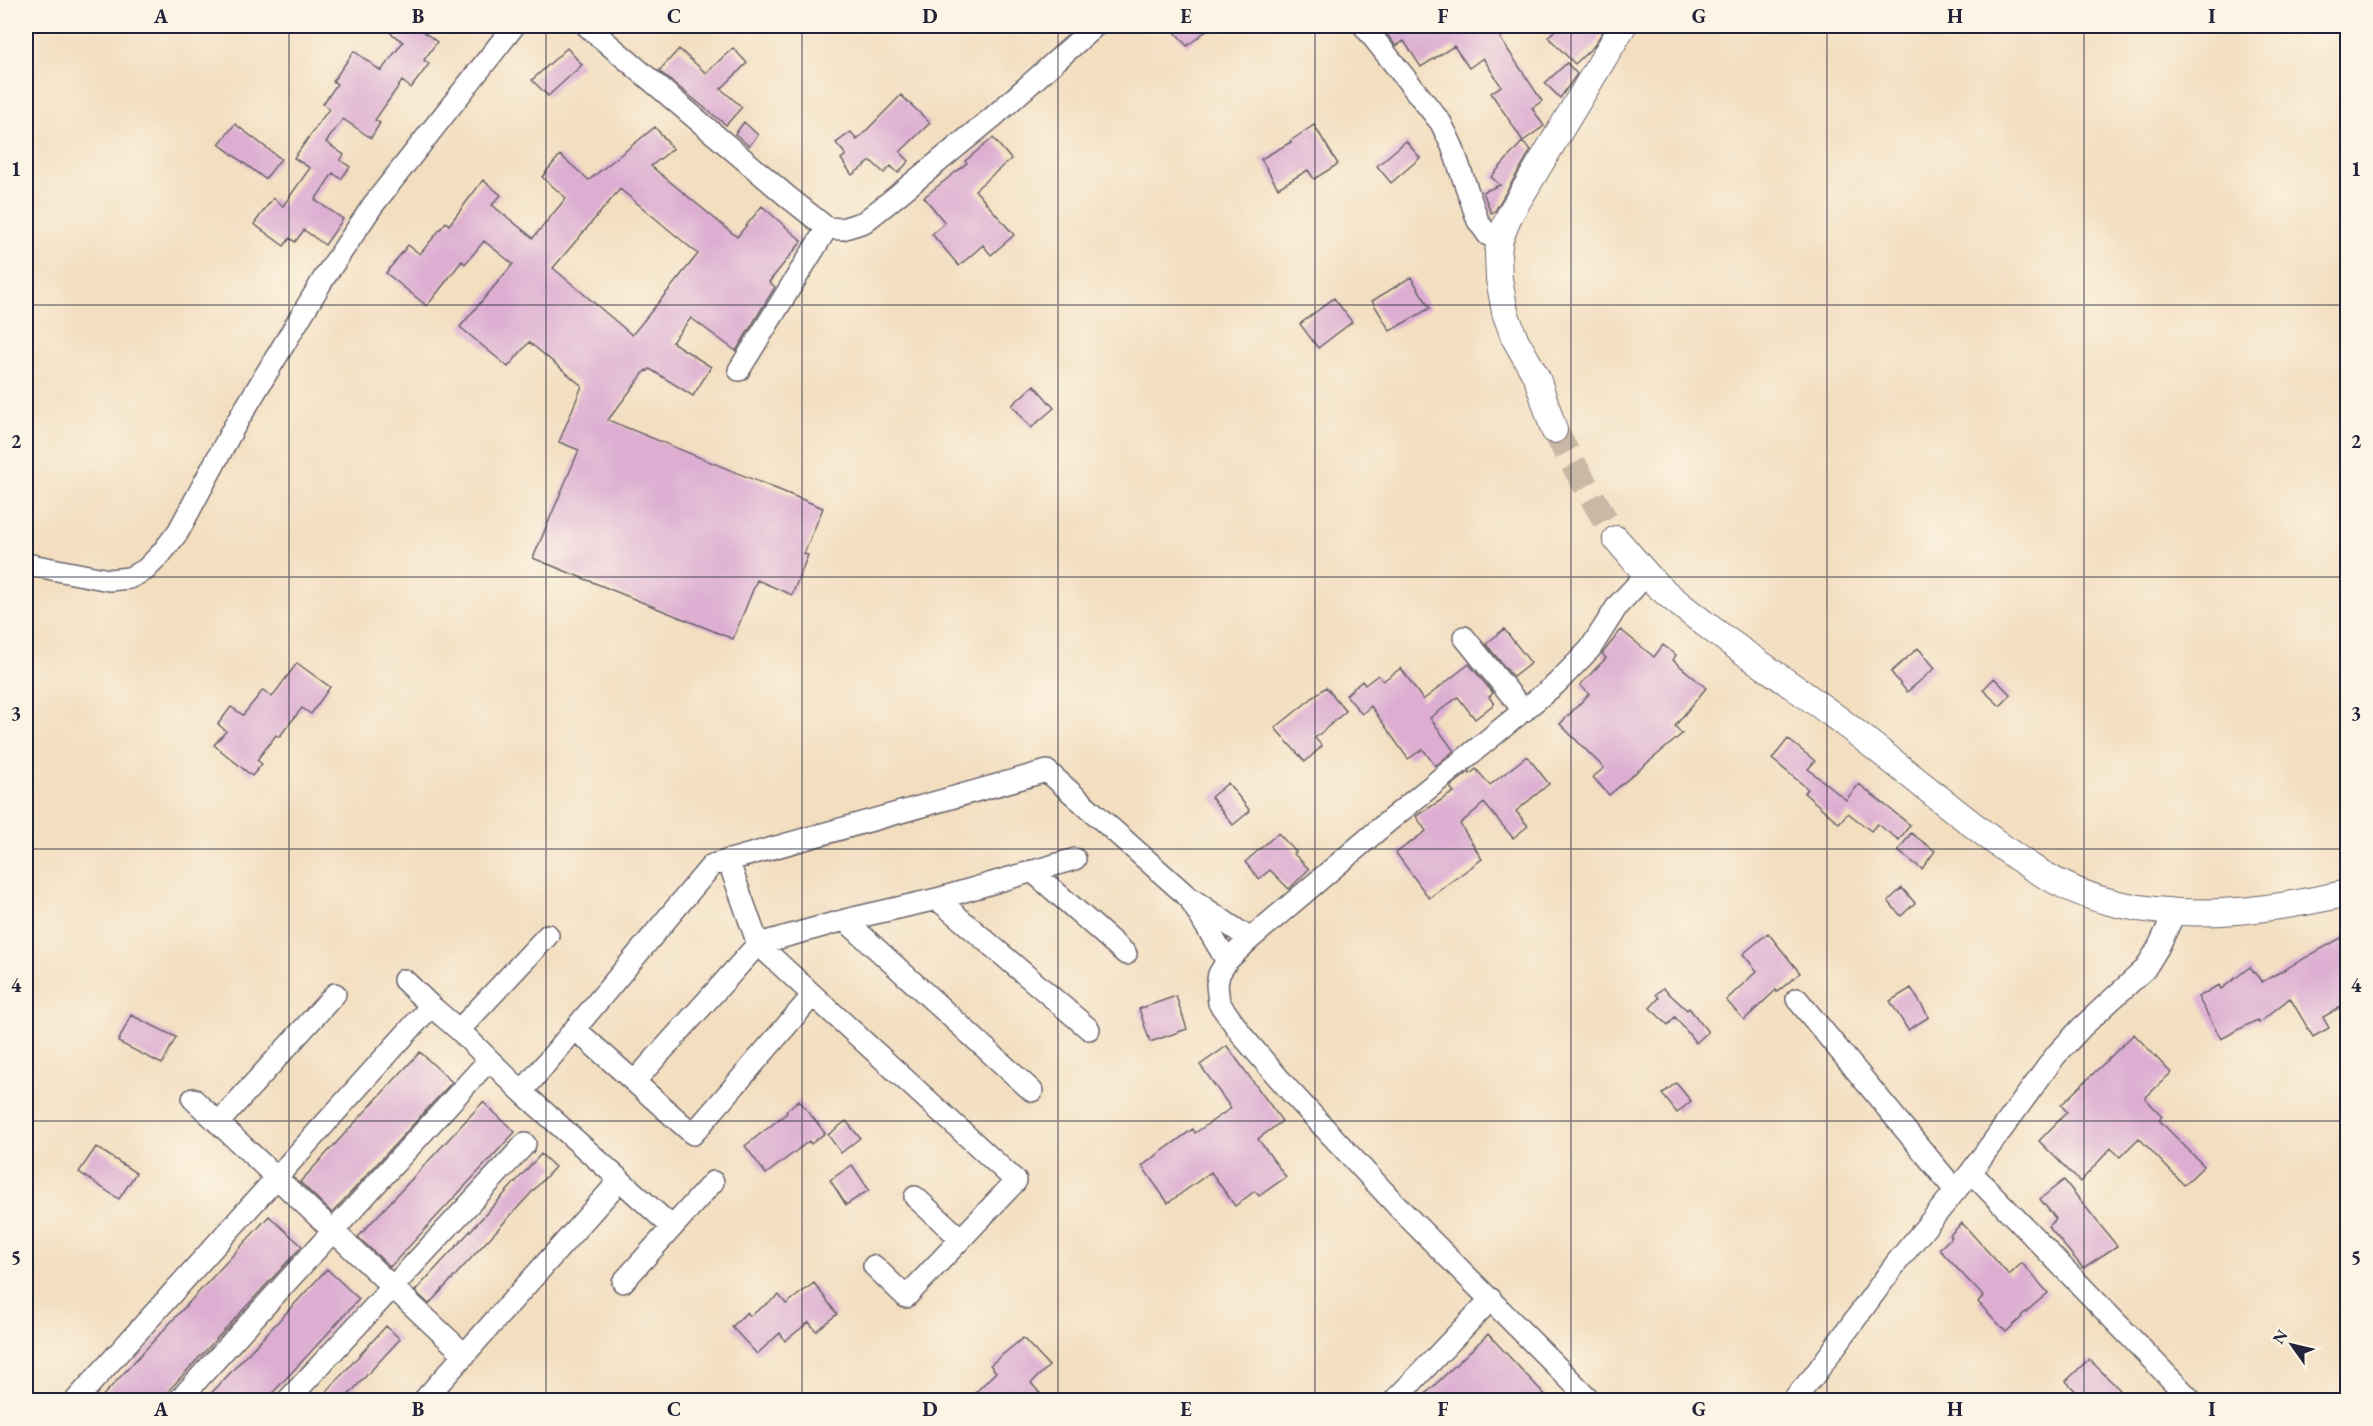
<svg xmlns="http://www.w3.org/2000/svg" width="2373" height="1426" font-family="'EB Garamond',serif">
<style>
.building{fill:#ddaed2;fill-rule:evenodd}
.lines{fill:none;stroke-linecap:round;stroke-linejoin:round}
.tertiary-tunnel{stroke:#c9b8a5;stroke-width:26;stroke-dasharray:26 13;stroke-linecap:butt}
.minor-casing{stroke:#6b646a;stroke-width:24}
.tertiary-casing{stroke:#6b646a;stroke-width:28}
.minor{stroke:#fff;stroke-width:21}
.tertiary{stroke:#fff;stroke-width:26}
.grid{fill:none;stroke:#22223b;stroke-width:1.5;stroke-opacity:0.55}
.neatline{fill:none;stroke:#22223b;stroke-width:2}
.grid-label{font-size:20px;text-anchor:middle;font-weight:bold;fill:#22223b}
</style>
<rect width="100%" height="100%" fill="#fcf5e5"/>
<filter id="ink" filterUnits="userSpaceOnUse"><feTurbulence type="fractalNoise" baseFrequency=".0167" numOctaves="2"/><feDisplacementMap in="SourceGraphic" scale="12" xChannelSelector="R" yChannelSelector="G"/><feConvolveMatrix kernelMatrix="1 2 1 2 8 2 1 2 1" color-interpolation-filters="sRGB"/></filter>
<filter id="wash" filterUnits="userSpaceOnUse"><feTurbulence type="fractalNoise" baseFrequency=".008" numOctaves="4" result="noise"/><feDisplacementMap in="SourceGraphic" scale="24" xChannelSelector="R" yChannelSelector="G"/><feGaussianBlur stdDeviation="1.35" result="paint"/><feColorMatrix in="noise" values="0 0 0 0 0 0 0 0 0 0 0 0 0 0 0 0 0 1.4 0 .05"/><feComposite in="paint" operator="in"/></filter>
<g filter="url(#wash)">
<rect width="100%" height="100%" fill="#f3dec0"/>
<g id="blocks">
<path class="building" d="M381 26H416L437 42 424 60 429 64 411 88 402 81 375 120 380 123 371 138 343 119 326 142 344 155 340 160 350 167 341 179 333 173 315 200 343 219 325 245 304 230 295 242 290 238 284 246 254 224 273 198 283 206 310 168 294 158 329 109 323 104 337 84 333 81 354 51 381 71 403 42Z
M1170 26H1212L1187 46Z
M1380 26H1518L1500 38 1542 101 1532 108 1544 126 1523 141 1491 93 1501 86 1483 58 1469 68 1454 46 1421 67 1404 41 1396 46Z
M1559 26H1606L1594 46 1575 64 1548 37Z
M567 48 582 65 548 96 532 80Z
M733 48 747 63 721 89 742 107 726 125 659 71 679 49 706 73Z
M1567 63 1577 74 1560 98 1545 83Z
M901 95 930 123 900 152 909 161 898 173 891 166 884 173 871 161 852 175 841 159 846 155 836 143 851 132 857 140Z
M744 122 758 135 749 146 735 134Z
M235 124 281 159 265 179 219 144Z
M1314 125 1338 164 1314 179 1308 170 1278 188 1261 159 1291 142 1290 141Z
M655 127 673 149 651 166 737 237 762 206 802 241 769 282 775 287 736 351 691 318 672 342 711 367 693 396 650 369 648 371 646 370 608 420 823 508 804 554 808 555 792 595 757 580 733 639 533 558 579 450 559 442 582 386 529 342 508 367 460 327 513 264 484 241 465 264 462 261 427 306 386 273 408 245 420 254 446 222 449 225 483 180 501 195 492 205 533 238 566 198 542 177 560 155 589 180ZM620 189 698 254 632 335 553 268Z
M993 138 1011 159 975 190 1014 235 991 255 983 245 959 266 932 234 945 223 924 197 967 163 965 161Z
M1406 141 1420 158 1391 183 1377 166Z
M1522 142 1531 150 1495 211 1491 213 1483 192 1500 185 1491 177Z
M1411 277 1430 308 1390 331 1372 301Z
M1334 298 1352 322 1318 348 1300 324Z
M1034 385 1054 408 1031 428 1012 405Z
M1504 629 1531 663 1513 677 1486 644Z
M1621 630 1654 657 1663 645 1676 655 1673 660 1706 688 1675 726 1682 734 1609 795 1593 777 1604 768 1560 724 1589 694 1580 685 1606 658 1602 654Z
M1918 648 1935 668 1907 692 1891 672Z
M297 663 330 687 311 714 302 708 279 737 276 735 257 760 262 764 252 776 214 745 226 731 218 724 231 707 243 715 263 690 272 697Z
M1469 664 1493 693 1489 697 1494 704 1475 719 1458 697 1430 718 1454 751 1435 766 1423 749 1408 759 1371 706 1362 714 1346 695 1362 681 1365 685 1378 675 1383 681 1401 668 1423 700Z
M1994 678 2011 695 2000 706 1983 690Z
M1326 687 1346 711 1315 738 1322 746 1305 762 1275 728Z
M1788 739 1815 761 1808 769 1846 800 1859 784 1910 825 1899 840 1877 824 1871 831 1848 813 1839 823 1804 793 1808 789 1772 759Z
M1527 756 1549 784 1516 811 1528 826 1513 838 1484 803 1460 824 1482 859 1429 898 1396 853 1426 831 1416 816 1454 792 1450 787 1469 772 1470 774 1476 769 1490 785Z
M1228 783 1250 811 1233 825 1211 797Z
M1278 833 1296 852 1294 854 1309 869 1289 889 1270 870 1259 879 1245 862Z
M1911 833 1935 851 1922 869 1898 851Z
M1902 888 1915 903 1901 916 1888 901Z
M1768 933 1800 973 1777 992 1776 990 1744 1020 1726 1000 1757 971 1743 954Z
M2348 934V1003L2323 1017 2329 1028 2313 1037 2290 998 2259 1023 2257 1020 2221 1039 2198 997 2219 985 2221 989 2250 967 2262 982Z
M1663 988 1687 1010 1689 1008 1708 1032 1696 1043 1675 1017 1668 1025 1650 1008 1659 998 1656 994Z
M1911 988 1929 1017 1908 1030 1890 1001Z
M1176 996 1187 1029 1150 1042 1139 1009Z
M131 1015 176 1037 162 1064 118 1042Z
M2134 1034 2171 1073 2145 1098 2162 1116 2159 1120 2204 1166 2184 1185 2139 1138 2120 1157 2111 1148 2080 1182 2039 1141 2067 1112 2061 1105Z
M1227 1046 1282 1121 1258 1139 1286 1177 1259 1196 1255 1191 1235 1206 1211 1172 1168 1203 1142 1166 1193 1129 1195 1133 1231 1108 1200 1065Z
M420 1052 452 1082 332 1213 300 1182Z
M1676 1083 1691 1101 1677 1113 1662 1094Z
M799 1100 825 1133 811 1144 809 1141 766 1174 745 1146 787 1113 786 1111Z
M483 1102 515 1132 390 1267 358 1237Z
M846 1121 860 1138 841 1153 828 1135Z
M96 1147 136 1173 119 1199 79 1172Z
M541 1154 555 1167 429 1304 415 1291Z
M852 1165 869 1190 846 1205 830 1180Z
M2064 1180 2117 1246 2083 1268 2048 1226 2056 1219 2040 1199Z
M269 1216 302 1246 159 1401H98Z
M1962 1223 2009 1275 2022 1263 2048 1293 2021 1316 2022 1317 2006 1332 1978 1302 1983 1296 1939 1249 1952 1237 1950 1235Z
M327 1269 359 1299 307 1356 265 1401H204Z
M814 1283 837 1314 816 1331 809 1322 785 1341 780 1333 757 1354 732 1327 747 1312 750 1316 779 1295 786 1304Z
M386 1326 400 1339 343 1401H318Z
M1488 1334 1551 1401H1418Z
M1023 1338 1049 1366 1031 1383 1047 1401H967L996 1372 990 1365Z
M2089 1359 2120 1390 2110 1401H2085L2066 1381Z"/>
</g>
</g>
<g filter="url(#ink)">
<use href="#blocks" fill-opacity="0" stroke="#6b646a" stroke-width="1.5"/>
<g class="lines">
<path class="tertiary-tunnel" d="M1554 430 1616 539"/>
<g class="minor-casing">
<path id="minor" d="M587 26 788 197 827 228 842 229 864 222 888 203 993 117 1095 26
M1364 26 1441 123 1452 146 1478 221 1488 235 1500 239
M739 370 827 228
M26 564 109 580 129 578 145 570 160 555 178 532 234 427 324 278 373 205 514 26
M1464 637 1524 711
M728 860 758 944 813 995
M1032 871 1126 954
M937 899 1089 1029
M1192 903 1227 961
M845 920 1032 1091
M404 980 431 1006 459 1030 522 1092 620 1180 424 1400
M1797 999 1955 1190
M575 1029 693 1134 813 995 1016 1181 906 1297 874 1266
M459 1030 548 935
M634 1082 758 944 845 920 937 899 1075 859
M522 1092 712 865 1047 771 1187 896 1250 939
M193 1099 465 1355
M218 1123 335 994
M1971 1172 2191 1400
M620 1180 672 1227
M915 1197 961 1239
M623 1282 713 1182
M76 1400 431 1006
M179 1400 489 1060
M288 1400 525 1144
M1395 1400 1491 1299
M1590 1400 1401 1210 1289 1090 1245 1039 1219 1003 1217 985 1219 974 1227 961 1250 939 1385 824 1556 684 1590 649 1618 605 1647 574
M1793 1400 1813 1377 1897 1262 1971 1172 2056 1055 2082 1027 2145 969 2158 948 2175 912"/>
</g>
<g class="tertiary-casing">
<path id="tertiary" d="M1554 430 1537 378 1514 337 1505 312 1499 279 1498 253 1500 239 1510 214 1623 26
M1616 539C1630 554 1643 572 1658 586 1714 635 1778 674 1837 718 1878 749 1918 782 1958 813 2009 853 2054 890 2118 904 2194 921 2273 910 2348 893"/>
</g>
<use href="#minor" class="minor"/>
<use href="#tertiary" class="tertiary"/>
</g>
</g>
<path class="grid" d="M289 26V1400M546 26V1400M802 26V1400M1058 26V1400M1315 26V1400M1571 26V1400M1827 26V1400M2084 26V1400M26 305H2348M26 577H2348M26 849H2348M26 1121H2348"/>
<rect width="2373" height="1426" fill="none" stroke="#fcf5e5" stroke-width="66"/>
<g transform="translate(2292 1345) rotate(304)" stroke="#fcf5e5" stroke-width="4.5" paint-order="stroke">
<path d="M0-4.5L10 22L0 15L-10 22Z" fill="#22223b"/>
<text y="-9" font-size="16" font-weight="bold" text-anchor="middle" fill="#22223b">N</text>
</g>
<rect x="33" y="33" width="2307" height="1360" class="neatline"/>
<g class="grid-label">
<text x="161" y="23">A</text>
<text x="418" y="23">B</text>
<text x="674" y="23">C</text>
<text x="930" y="23">D</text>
<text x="1186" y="23">E</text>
<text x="1443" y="23">F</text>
<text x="1699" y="23">G</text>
<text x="1955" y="23">H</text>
<text x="2212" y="23">I</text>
<text x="16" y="176">1</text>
<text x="2356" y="176">1</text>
<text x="16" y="448">2</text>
<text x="2356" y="448">2</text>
<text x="16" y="720">3</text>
<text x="2356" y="720">3</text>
<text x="16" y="992">4</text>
<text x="2356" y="992">4</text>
<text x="16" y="1264">5</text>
<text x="2356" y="1264">5</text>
<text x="161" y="1416">A</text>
<text x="418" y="1416">B</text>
<text x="674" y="1416">C</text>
<text x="930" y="1416">D</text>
<text x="1186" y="1416">E</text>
<text x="1443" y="1416">F</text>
<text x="1699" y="1416">G</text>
<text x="1955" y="1416">H</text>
<text x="2212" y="1416">I</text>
</g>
</svg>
